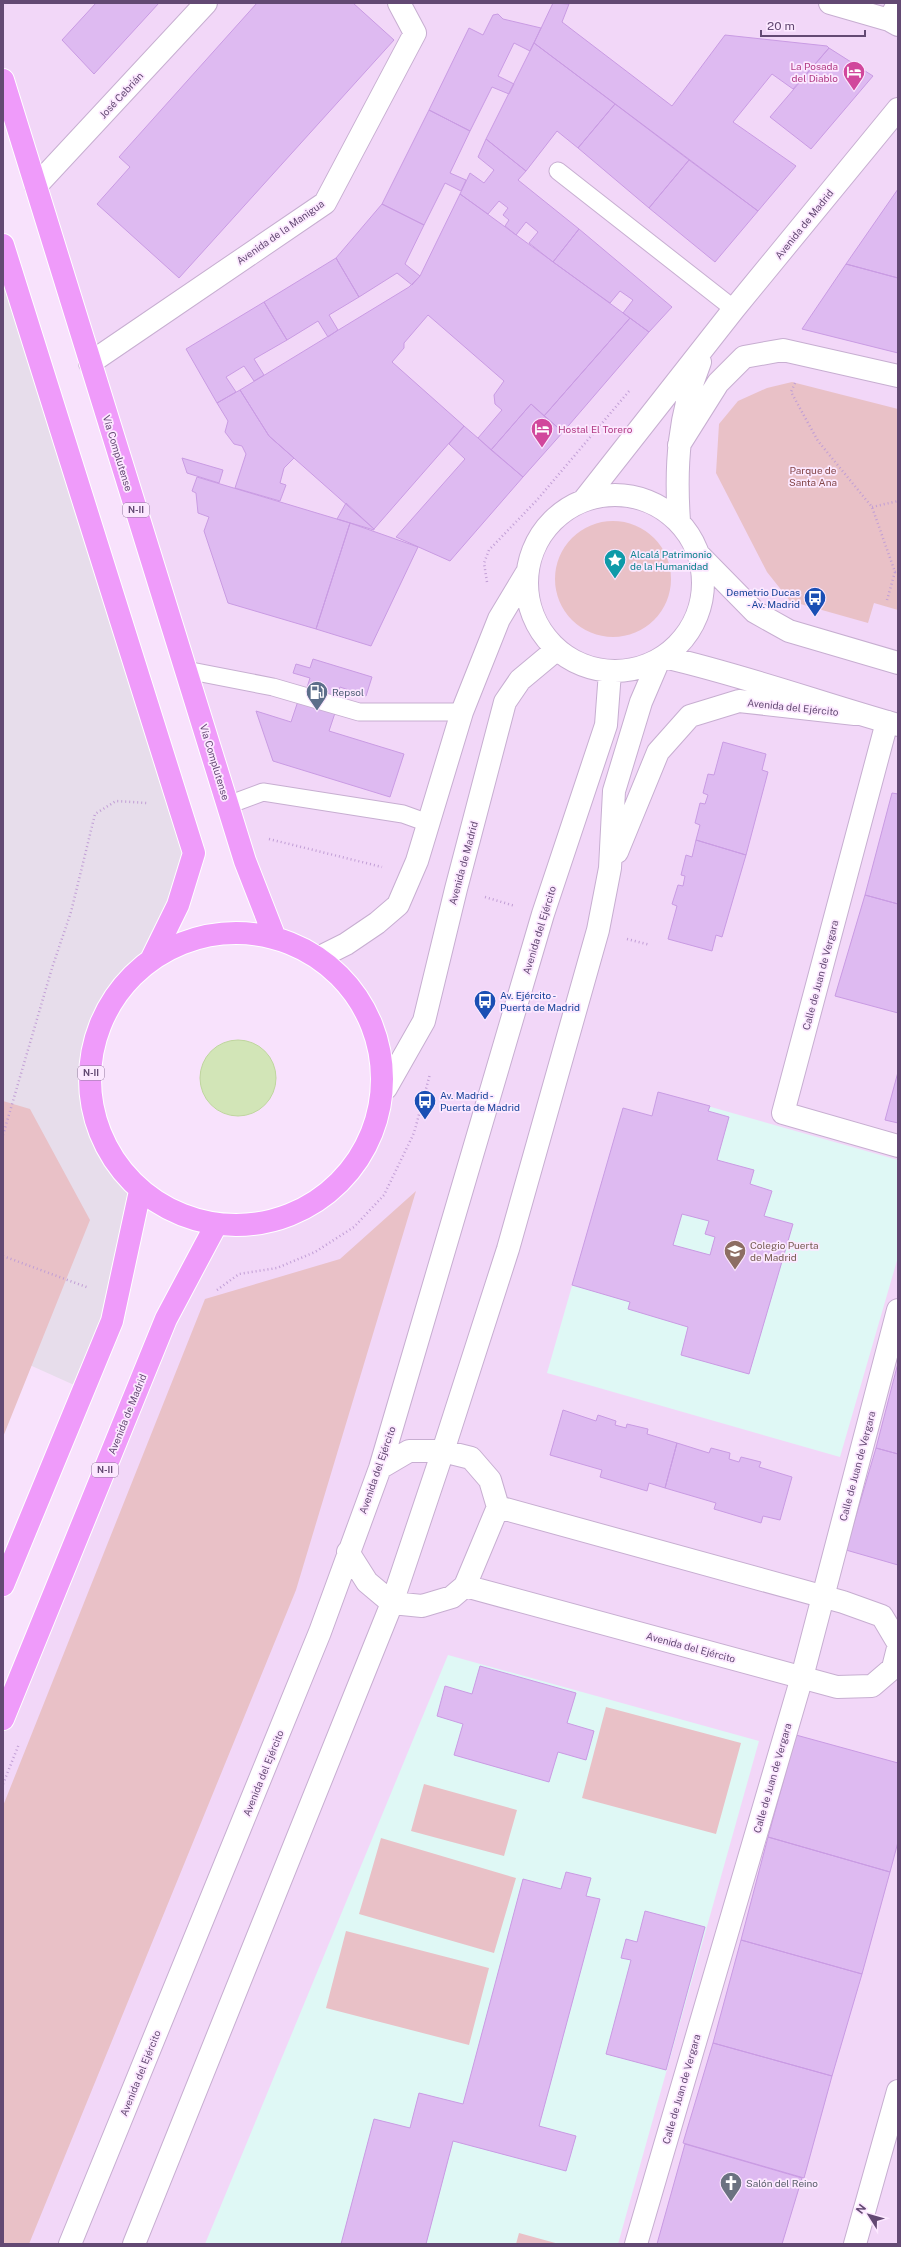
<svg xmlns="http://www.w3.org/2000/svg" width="901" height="2247" font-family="'Public Sans',sans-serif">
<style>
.residential{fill:#f2d7f8}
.industrial{fill:#e7ddeb}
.education{fill:#dff8f5}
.green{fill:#e9c1c7}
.water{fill:#d2e5b7;stroke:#bfd69e}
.building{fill:#debaf1;stroke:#c99be3;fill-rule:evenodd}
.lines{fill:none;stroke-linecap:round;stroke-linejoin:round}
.service-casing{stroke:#c7aed1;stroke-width:19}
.pedestrian-casing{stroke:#c7aed1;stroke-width:24}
.minor-casing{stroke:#c7aed1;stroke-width:24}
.primary-casing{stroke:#fff;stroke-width:24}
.path{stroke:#c19ed5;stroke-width:2.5;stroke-dasharray:1 3;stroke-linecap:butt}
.service{stroke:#fff;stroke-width:17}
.pedestrian{stroke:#fff;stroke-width:22}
.minor{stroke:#fff;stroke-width:22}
.primary{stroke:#ef9bfa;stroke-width:22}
.labels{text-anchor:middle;stroke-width:3.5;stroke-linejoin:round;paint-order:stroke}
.shield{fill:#fce8ff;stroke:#91799d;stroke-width:1}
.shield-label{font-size:9px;font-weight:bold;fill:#634973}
.hotel-label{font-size:10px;fill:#b23c85;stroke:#fce8ff;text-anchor:end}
.street-label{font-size:10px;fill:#634973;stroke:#fce8ff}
.park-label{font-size:10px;fill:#844749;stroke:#fce8ff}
.culture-label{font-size:10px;fill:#0d838f;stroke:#fce8ff;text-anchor:start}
.transit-label{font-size:10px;fill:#164399;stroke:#fce8ff;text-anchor:start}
.service-label{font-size:10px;fill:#4e5e75;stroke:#fce8ff;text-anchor:start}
.education-label{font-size:10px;fill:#785e54;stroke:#fce8ff;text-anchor:start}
.worship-label{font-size:10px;fill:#5b616d;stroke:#fce8ff;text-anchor:start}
</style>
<rect width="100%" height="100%" fill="#f8e2fc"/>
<path class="residential" d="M3 3H898V2244H3V1718L216 1225 270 1222 318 1201 351 1170 373 1131 386 1088 381 1052 369 1017 354 991 318 958 275 938 3 80Z"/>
<path class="industrial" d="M3 245 194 853 151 960 117 993 95 1038 89 1088 102 1141 140 1191 83 1389 3 1353Z"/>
<path class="education" d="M658 1092 898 1160V1257L840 1457 547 1373 623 1108 652 1116Z
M448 1655 759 1741 618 2244H205Z"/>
<path class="green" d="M792 382 898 409V610L874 603 868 623 790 601 767 572 716 473 719 424 738 401 767 388Z
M555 579a58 58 0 1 1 116 0a58 58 0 1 1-116 0Z
M3 1101 30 1109 90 1220 3 1437Z
M416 1191 296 1590 29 2244H3V1806L205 1299 340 1259Z
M606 1707 741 1743 716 1834 582 1798Z
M424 1784 517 1810 504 1856 411 1831Z
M381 1838 516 1878 494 1953 359 1914Z
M346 1931 489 1968 469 2045 326 2008Z
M519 2233 559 2244H516Z"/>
<path class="water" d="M200 1078a38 38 0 1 1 76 0a38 38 0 1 1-76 0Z"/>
<path class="building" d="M96 3H159L94 74 62 40Z
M257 3H353L394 40 179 278 97 204 130 167 119 157Z
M553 3 569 4 562 22 672 106 725 35 827 46 829 48 793 89 772 74 733 122 796 166 758 211 534 43Z
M498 14 503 19 541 28 530 51 514 43 498 76 514 84 509 94 492 87 470 131 429 110 469 28 483 35 493 15Z
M534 43 615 104 578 148 557 131 526 171 486 139Z
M829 48 873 76 811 149 770 117Z
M615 104 689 160 649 208 578 148Z
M429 110 470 131 450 173 466 180 461 191 445 183 424 225 382 204Z
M486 139 526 171 518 180 579 229 553 262 529 243 538 232 526 222 516 235 505 226 509 220 503 215 508 208 499 201 488 214 460 194 470 173 484 183 494 170 478 157Z
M689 160 758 211 715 262 649 208Z
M898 189V278L846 264Z
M460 194 630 318 544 416 531 404 491 450 478 438 502 410 495 404 494 395 504 381 428 315 404 343V348L392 362 464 426 374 529 269 436 240 390 409 287 420 276Z
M382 204 424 225 405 264 420 276 412 285 397 273 359 297 336 258Z
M579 229 672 307 649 332 623 313 633 300 620 291 610 303 553 262Z
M336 258 359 297 329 315 338 330 328 337 318 321 287 340 264 302Z
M846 264 898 278V353L802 329Z
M264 302 287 340 254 359 264 375 254 381 244 366 226 377 236 392 217 403 186 349Z
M630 318 649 332 563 432 544 416Z
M240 390 269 436 294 458 284 468 280 483 286 485 280 501 235 488 246 454 242 446 234 444 225 432 228 421 217 403Z
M531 404 563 432 523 477 491 450Z
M464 426 523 477 450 561 396 537 465 459 449 444Z
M182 458 223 470 219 483 187 473Z
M197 477 350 523 316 629 228 603 204 531 209 517 198 513 196 493 192 491Z
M346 503 374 529V530L337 519Z
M350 523 418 547 371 646 316 629Z
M313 659 372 677 366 696 340 687 335 702 338 704 329 731 404 754 390 797 273 761 256 711 291 722 301 692 305 694 310 678 293 673 296 664 310 668Z
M723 742 766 754 762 770 768 772 746 855 696 840 700 825 695 823 700 803 705 804 708 795 703 793 708 774 714 775Z
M892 793 898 794V904L865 895Z
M696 840 746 855 722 937 716 935 712 951 668 939 677 906 672 904 678 885 683 886 685 876 681 875 686 855 692 857Z
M865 895 898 904V1013L835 996Z
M898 1072V1123L885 1120Z
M658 1092 710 1106 708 1111 729 1117 717 1160 754 1170 750 1184 772 1191 764 1216 793 1224 749 1374 681 1355 688 1327 628 1309 630 1302 572 1285 623 1108 652 1116ZM682 1214 709 1221 705 1234 715 1237 710 1255 673 1245Z
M898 1363V1454L876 1448Z
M563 1410 596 1421 598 1415 616 1421 615 1425 626 1428 627 1424 648 1429 647 1434 677 1443 665 1488 649 1483 647 1491 600 1477 602 1470 550 1455Z
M677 1443 709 1453 711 1448 730 1453 729 1459 739 1462 741 1457 761 1462 759 1467 792 1477 780 1520 763 1516 761 1523 714 1509 716 1503 665 1488Z
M876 1448 898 1454V1565L846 1550Z
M480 1666 576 1693 567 1723 594 1731 586 1760 558 1752 549 1782 454 1755 463 1724 437 1716 445 1686 472 1694Z
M796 1735 898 1763V1842L890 1872 768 1837Z
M768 1837 890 1872 862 1974 741 1940Z
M566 1872 591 1878 586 1896 600 1899 539 2126 576 2136 566 2171 453 2141 426 2244H341L374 2119 410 2128 419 2093 463 2104 523 1879 561 1889Z
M645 1911 705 1927 666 2070 606 2054 631 1960 621 1958 626 1939 637 1942Z
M741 1940 862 1974 832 2076 713 2043Z
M713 2043 832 2076 804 2178 683 2143Z
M685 2144 802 2178 782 2244H657Z"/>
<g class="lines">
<g class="service-casing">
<path id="service" d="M558 171 734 309
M186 670 273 687 359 712H462
M228 805 263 792 403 814 428 823"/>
</g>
<g class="pedestrian-casing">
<path id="pedestrian" d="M887 722 783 1113 898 1146
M636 2244 802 1677 898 1310
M855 2244 898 2091"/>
</g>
<g class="minor-casing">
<path id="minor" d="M830 3 889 20 898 25
M889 20 898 4
M36 186 206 3
M90 363 325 203 415 33 399 3
M679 445 718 383 744 357 783 350 898 376
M527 583a88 88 0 1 1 176 0a88 88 0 1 1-176 0Z
M584 500 734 309 898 109
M679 521C675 464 679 415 700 362
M699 555 755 612 789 631 898 663
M664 657C743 675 820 703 898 725
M617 852 658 752 690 716 739 701 855 714
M318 958 346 944 377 923 398 905 417 861 462 712 499 619 526 574
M386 1088 424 1021 456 889 505 702 520 680 556 650
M498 1507 843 1602 882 1616 898 1643
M348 1552 367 1582 392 1603 422 1606 452 1597 465 1586 498 1507 490 1480 471 1458 443 1451H409L380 1468
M465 1586 837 1687 872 1686 893 1668 898 1648
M70 2244 320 1632 380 1468 543 914 606 725 610 672
M134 2244 392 1603 443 1451 508 1249 598 930 610 868 614 791 641 702 659 660"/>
</g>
<g class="primary-casing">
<path id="primary" d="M3 80 245 861 275 938
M3 245 194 853 178 905 151 960
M90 1079a146 146 0 1 1 292 0a146 146 0 1 1-292 0Z
M3 1585 112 1321 140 1191
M3 1719 166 1319 216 1225"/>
</g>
<path class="path" d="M795 383 791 392 818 441 872 507 895 572 898 571
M872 507 898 501
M487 582 484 563 489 550 537 500 630 390
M887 600 895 572
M269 839 382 867
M485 897 515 906
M627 939 650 945
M3 1135 52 968 71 912 95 814 116 801 147 803
M3 1256 89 1288
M217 1290 239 1274 277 1268 315 1252 354 1227 384 1195 414 1133 430 1074
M3 1784 19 1744"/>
<use href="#service" class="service"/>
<use href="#pedestrian" class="pedestrian"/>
<use href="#minor" class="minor"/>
<use href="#primary" class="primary"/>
</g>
<defs>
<g id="hotel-pin" transform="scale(1.15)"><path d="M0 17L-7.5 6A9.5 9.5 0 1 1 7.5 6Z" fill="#d1479c" stroke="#fce8ff"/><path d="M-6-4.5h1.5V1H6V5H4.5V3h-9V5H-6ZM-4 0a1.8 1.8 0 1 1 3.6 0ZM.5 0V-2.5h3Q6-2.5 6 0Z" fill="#fff"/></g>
<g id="sight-pin" transform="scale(1.15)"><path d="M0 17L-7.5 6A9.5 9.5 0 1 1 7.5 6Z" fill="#0f9aa8" stroke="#fce8ff"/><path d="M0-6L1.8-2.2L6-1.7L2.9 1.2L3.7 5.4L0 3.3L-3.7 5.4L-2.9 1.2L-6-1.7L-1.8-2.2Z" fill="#fff"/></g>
<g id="bus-pin" transform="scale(1.15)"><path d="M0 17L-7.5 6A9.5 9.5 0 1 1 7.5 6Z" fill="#1a4fb4" stroke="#fce8ff"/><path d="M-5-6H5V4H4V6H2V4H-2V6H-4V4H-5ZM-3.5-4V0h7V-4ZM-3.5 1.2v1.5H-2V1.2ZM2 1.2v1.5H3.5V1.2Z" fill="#fff"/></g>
<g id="fuel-pin" transform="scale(1.15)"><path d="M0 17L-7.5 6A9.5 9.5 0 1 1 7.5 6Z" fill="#5c6f8a" stroke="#fce8ff"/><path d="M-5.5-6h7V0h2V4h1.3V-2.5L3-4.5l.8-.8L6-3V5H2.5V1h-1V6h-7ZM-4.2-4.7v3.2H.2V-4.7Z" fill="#fff"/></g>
<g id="school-pin" transform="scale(1.15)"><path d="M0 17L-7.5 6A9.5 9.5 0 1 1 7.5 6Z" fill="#8d6e63" stroke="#fce8ff"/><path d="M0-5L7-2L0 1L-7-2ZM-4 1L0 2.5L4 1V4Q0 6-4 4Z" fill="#fff"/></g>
<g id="church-pin" transform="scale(1.15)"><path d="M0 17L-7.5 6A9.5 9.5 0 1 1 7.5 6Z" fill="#6b7280" stroke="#fce8ff"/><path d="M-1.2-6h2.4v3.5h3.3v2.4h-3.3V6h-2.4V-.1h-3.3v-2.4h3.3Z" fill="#fff"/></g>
</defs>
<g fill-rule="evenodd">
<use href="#hotel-pin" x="854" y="72"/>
<use href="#hotel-pin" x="542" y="429"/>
<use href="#sight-pin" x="615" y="560"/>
<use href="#bus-pin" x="815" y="598"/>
<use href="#fuel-pin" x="317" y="692"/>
<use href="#bus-pin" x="485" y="1001"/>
<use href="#bus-pin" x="425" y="1101"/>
<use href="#school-pin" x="735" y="1251"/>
<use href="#church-pin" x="731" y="2183"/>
</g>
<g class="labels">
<g class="shield">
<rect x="123" y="503" width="26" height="14" rx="3"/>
<rect x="78" y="1066" width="26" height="14" rx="3"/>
<rect x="92" y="1463" width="26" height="14" rx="3"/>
</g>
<g class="shield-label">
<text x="136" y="513">N-II</text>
<text x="91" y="1076">N-II</text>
<text x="105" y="1473">N-II</text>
</g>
<g class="hotel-label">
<text x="838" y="70">La Posada<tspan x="838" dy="12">del Diablo</tspan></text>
<text x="558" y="433" text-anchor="start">Hostal El Torero</text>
</g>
<g class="street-label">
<text transform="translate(121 95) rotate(-47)" y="4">José Cebrián</text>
<text transform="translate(804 224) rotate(-51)" y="4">Avenida de Madrid</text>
<text transform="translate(280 232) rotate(-35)" y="4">Avenida de la Manigua</text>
<text transform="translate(118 453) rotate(73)" y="4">Vía Complutense</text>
<text transform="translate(793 707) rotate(6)" y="4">Avenida del Ejército</text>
<text transform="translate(215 762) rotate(73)" y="4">Vía Complutense</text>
<text transform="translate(463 863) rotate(-75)" y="4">Avenida de Madrid</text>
<text transform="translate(539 930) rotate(-73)" y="4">Avenida del Ejército</text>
<text transform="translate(820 975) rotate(-75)" y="4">Calle de Juan de Vergara</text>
<text transform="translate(127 1414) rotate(-68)" y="4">Avenida de Madrid</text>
<text transform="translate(857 1466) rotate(-75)" y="4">Calle de Juan de Vergara</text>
<text transform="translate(377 1470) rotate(-71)" y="4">Avenida del Ejército</text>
<text transform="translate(691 1647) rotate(15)" y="4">Avenida del Ejército</text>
<text transform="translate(263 1773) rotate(-68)" y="4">Avenida del Ejército</text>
<text transform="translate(772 1778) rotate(-74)" y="4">Calle de Juan de Vergara</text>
<text transform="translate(140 2073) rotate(-68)" y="4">Avenida del Ejército</text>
<text transform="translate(681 2089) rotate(-74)" y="4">Calle de Juan de Vergara</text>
</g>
<g class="park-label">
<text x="813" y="474">Parque de<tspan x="813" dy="12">Santa Ana</tspan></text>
</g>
<g class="culture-label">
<text x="630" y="558">Alcalá Patrimonio<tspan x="630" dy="12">de la Humanidad</tspan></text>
</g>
<g class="transit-label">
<text x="800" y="596" text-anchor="end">Demetrio Ducas<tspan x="800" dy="12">- Av. Madrid</tspan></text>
<text x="500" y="999">Av. Ejército -<tspan x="500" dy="12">Puerta de Madrid</tspan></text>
<text x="440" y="1099">Av. Madrid -<tspan x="440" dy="12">Puerta de Madrid</tspan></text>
</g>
<g class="service-label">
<text x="332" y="696">Repsol</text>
</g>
<g class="education-label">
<text x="750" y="1249">Colegio Puerta<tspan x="750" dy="12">de Madrid</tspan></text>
</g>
<g class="worship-label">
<text x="746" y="2187">Salón del Reino</text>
</g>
</g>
<rect width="901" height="2247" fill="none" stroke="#634973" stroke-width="8"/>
<g transform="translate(869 2215) rotate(307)" stroke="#fce8ff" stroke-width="3" paint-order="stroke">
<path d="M0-3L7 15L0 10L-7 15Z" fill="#634973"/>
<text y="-6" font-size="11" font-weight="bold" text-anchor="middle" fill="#634973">N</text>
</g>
<path d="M761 30v6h104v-6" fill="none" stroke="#634973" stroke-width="2"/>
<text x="767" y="30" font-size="12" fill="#634973" stroke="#fce8ff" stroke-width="3" paint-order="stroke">20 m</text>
</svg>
